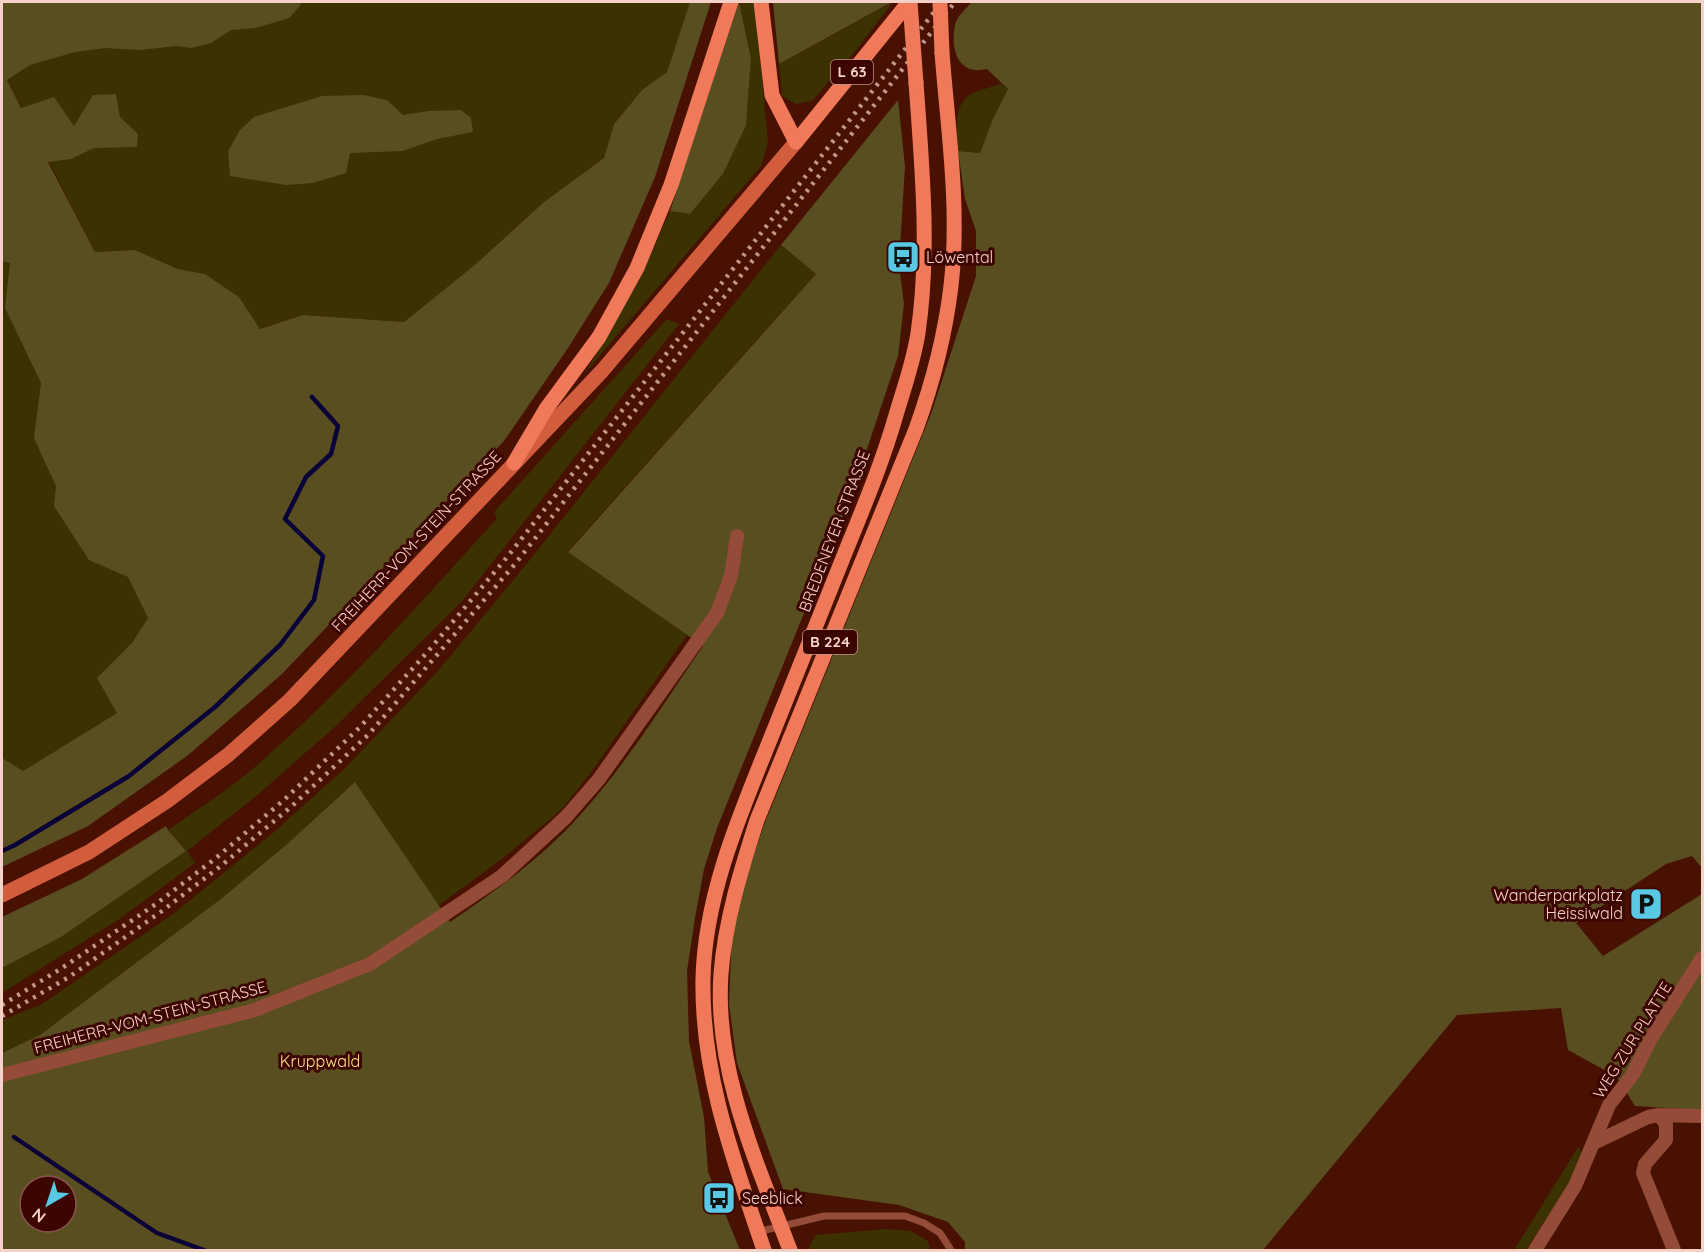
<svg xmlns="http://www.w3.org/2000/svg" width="1704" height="1252" font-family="Quicksand,sans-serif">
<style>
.green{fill:#3b3101}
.forest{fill:#594e1f;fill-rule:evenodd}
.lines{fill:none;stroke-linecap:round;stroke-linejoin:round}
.stream{stroke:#090138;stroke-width:4.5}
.service{stroke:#944c38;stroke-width:7}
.minor{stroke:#944c38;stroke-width:14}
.secondary{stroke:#d15d3d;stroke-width:15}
.primary{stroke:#ef7958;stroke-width:15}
.rail{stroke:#c1968b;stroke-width:4.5;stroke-dasharray:3 6;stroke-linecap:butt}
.primary-bridge{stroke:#ef7958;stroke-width:15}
.labels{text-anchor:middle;stroke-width:6;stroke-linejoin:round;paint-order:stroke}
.shield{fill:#3d0500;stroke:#be948b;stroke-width:1.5}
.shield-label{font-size:15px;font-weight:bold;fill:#f6d1c7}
.poi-label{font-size:16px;fill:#f6d1c7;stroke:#3d0500;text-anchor:start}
.street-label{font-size:16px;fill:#f6d1c7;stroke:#3d0500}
.park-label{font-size:16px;fill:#fae385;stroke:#3d0500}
</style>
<rect width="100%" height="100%" fill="#481102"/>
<path class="green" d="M41 2H690L667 72 642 90 614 124 604 158 544 202 477 263 404 322 303 315 259 329 239 297 205 274 178 269 135 250 95 252 2 70Z
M739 2H755L768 142 761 166 585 373 640 279 670 211 690 214 723 174 746 121 751 58Z
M893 2 857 49 812 101 796 104 782 96 779 64Z
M1001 84 1008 89 992 121 980 153 958 151C957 132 952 103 973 93 982 89 992 87 1001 84Z
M2 155 217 577 117 713 2 784Z
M781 245 816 274 568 551 687 635 590 774 560 811 503 858 438 906 355 782 286 845 222 898 40 1035 2 1053V1020L42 1004 173 914 274 832 344 769 437 672 524 567Z
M667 319 679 324 463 600 336 726 255 797 187 851 195 863 118 920 2 993V968L61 937 186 851 168 830C195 811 224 793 249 772 339 695 418 606 497 518L494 512Z
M1578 1147 1583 1153 1569 1183 1526 1250H1514Z
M886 1229 911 1231 928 1241 930 1250H810L809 1246 816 1235Z"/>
<path class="forest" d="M2 2H301L300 6 289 18 256 28 231 30 211 43 191 48 177 46 139 50 105 48 75 52 30 65 7 80 21 108 54 97 74 126 93 95 116 94 120 117 138 134 137 147 94 148 71 159 48 162 95 252 135 250 178 269 205 274 239 297 260 329 303 315 404 322 477 263 544 202 604 158 614 124 642 90 667 72 690 2H711L655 177 609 283 568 348 504 441 282 674 187 756 88 826 2 867V758L23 771 117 713 97 678 132 643 148 618 128 577 89 560 54 506 56 486 34 438 41 383 5 308 10 263 2 261Z
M739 2 751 58 746 125 723 174 690 214 670 211Z
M773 2H892L779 64Z
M972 2H1702V868L1692 856 1666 864 1576 923 1603 956 1702 894V1110L1635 1106 1617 1077 1568 1050 1561 1008 1457 1015 1263 1250H965V1242L948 1222 899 1205 783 1189 737 1063 729 1004 732 929 745 882 764 825 931 414 976 276V231L965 199 958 151 980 153 992 121 1008 89 987 69C958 76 950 49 955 25 956 17 967 8 972 2Z
M364 95 387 100 403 115 429 111 461 110 471 118 473 132 437 139 403 151 350 153 346 173 313 183 286 185 230 176 228 151 240 130 254 117 322 96Z
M898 100 905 166 899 266 904 304 898 356 851 497 717 828 704 869 695 918 687 971 689 1041 704 1117 708 1172 740 1250H2V1053L40 1035 222 898 286 845 355 782 450 922C497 890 543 857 581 814 627 763 664 703 703 646L568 552 816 274 781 245ZM30 1186H66V1222H30Z
M166 826 168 830 186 851 61 937 2 968V917L82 879Z"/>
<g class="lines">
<path class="stream" d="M2 851 15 845 129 776 215 707 280 645 314 600 323 556 285 519 306 477 331 454 338 426 312 397
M14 1137 157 1233 204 1250"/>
<path class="service" d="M757 1232 824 1216H905L924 1223 940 1233 951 1250"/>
<path class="minor" d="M2 1075 255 1010 370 964 502 876 566 817 599 779 717 613 731 576 737 536
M1659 1115 1666 1124V1140L1645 1164 1643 1173 1674 1250
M1594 1143 1648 1117 1659 1115 1702 1116
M1535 1250 1575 1186 1609 1105 1633 1074 1650 1040 1702 958"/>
<path class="secondary" d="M2 895 89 852 167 801 228 755 290 700 602 371 796 142"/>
<path class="primary" d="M761 2 772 95 796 142 909 2
M514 463 546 409 599 337 637 268 671 185 731 2
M764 1250C734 1161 701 1074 703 978 705 897 738 819 768 745 793 683 818 620 843 558 862 511 882 464 896 415 904 388 914 360 918 333 930 250 922 166 916 83
M790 1250C757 1163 714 1070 721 974 725 921 741 870 757 820L916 429C933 382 945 336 951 286 960 209 948 130 942 53"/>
<path class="rail" d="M2 1005 62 968 156 904 216 858 285 799 361 726 430 649 508 556 942 2
M2 1016 69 977 162 911 222 865 292 806 369 734 515 564 955 2"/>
<path class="primary-bridge" d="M910 2 916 83
M940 2 942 53"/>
</g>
<defs>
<g id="bus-square" transform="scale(1.725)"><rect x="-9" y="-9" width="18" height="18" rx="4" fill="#58c8e4" stroke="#3d0500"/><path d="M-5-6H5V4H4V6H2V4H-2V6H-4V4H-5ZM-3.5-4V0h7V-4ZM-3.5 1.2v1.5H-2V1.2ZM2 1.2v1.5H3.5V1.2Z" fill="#111"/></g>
<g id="parking-square" transform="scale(1.725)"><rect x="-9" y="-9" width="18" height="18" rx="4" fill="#58c8e4" stroke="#3d0500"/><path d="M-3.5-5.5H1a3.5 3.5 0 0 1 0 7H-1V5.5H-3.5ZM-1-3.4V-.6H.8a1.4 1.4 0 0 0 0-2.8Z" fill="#111"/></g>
</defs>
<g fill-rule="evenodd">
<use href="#bus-square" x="903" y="257"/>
<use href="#parking-square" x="1646" y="904"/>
<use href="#bus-square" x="719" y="1198"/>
</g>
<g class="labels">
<g class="shield">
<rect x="831" y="60" width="42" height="24" rx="4.5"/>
<rect x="803" y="630" width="54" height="24" rx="4.5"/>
</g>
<g class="shield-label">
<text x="852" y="77">L 63</text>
<text x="830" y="647">B 224</text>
</g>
<g class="poi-label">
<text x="926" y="263">Löwental</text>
<text x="1623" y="901" text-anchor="end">Wanderparkplatz<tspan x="1623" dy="18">Heissiwald</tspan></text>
<text x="742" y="1204">Seeblick</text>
</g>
<g class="street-label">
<text transform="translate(834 531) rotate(-69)" y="6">BREDENEYER STRASSE</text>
<text transform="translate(416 541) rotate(-47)" y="6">FREIHERR-VOM-STEIN-STRASSE</text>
<text transform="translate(150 1017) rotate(-15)" y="6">FREIHERR-VOM-STEIN-STRASSE</text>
<text transform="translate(1632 1040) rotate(-58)" y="6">WEG ZUR PLATTE</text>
</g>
<g class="park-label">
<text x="320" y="1067">Kruppwald</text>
</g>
</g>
<rect width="1704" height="1252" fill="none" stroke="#f6d1c7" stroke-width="6"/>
<g transform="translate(48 1204) rotate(219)"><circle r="28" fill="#3d0500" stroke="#875750" stroke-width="1.5"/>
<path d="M0-4.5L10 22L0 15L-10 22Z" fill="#58c8e4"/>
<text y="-9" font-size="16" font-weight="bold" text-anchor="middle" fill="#f6d1c7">N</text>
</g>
</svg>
